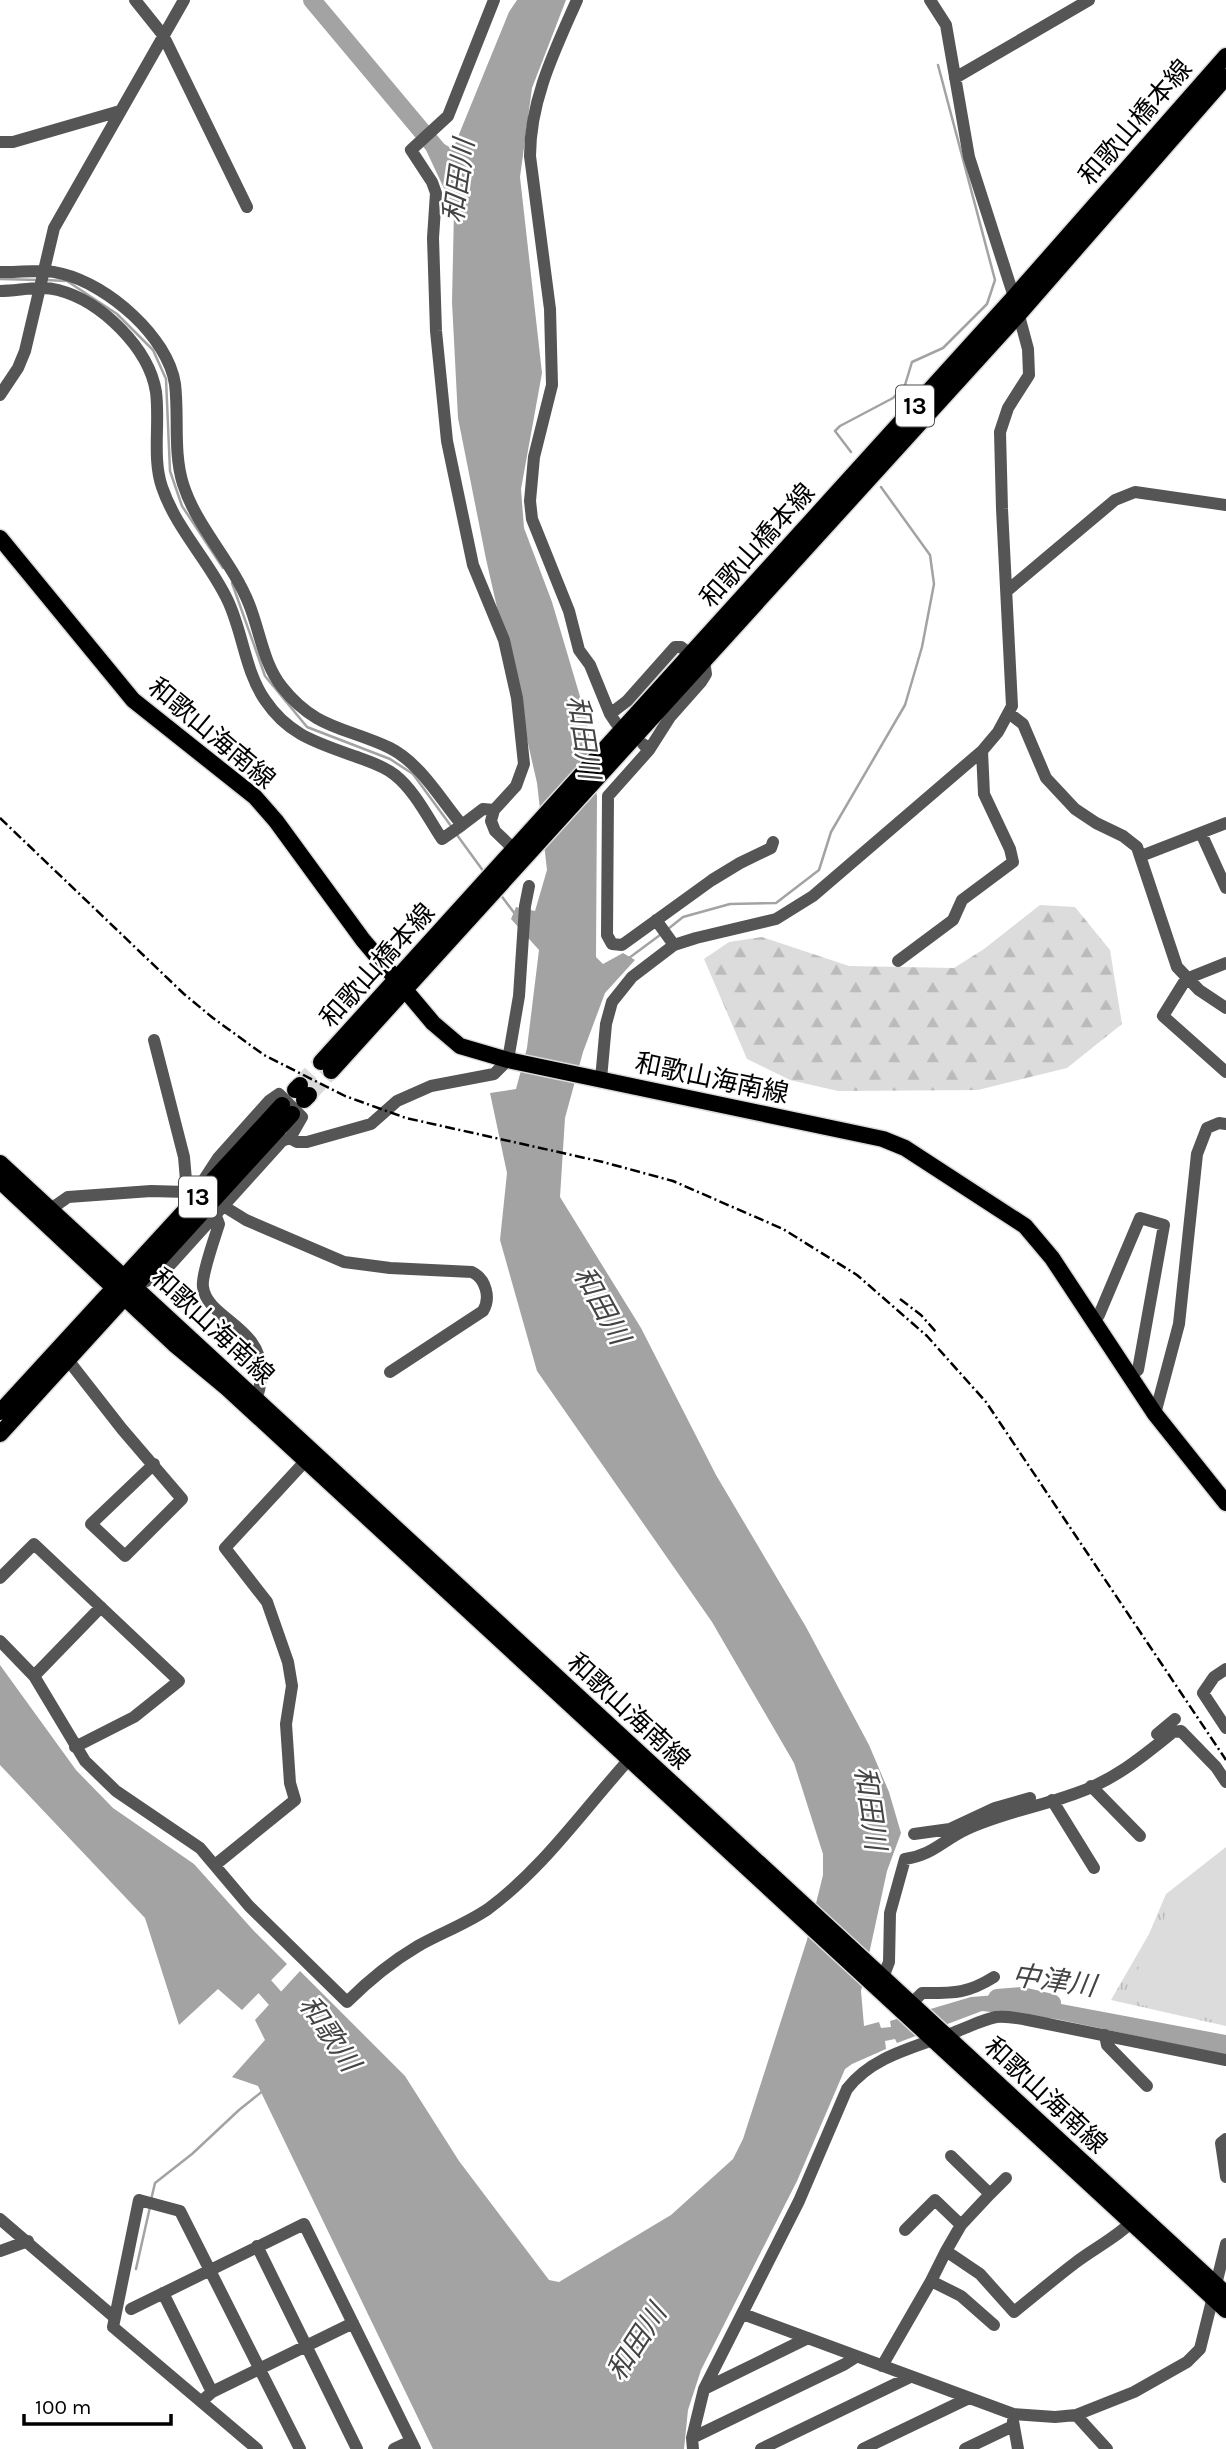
<svg xmlns="http://www.w3.org/2000/svg" width="1226" height="2449" font-family="Karla,'Noto Sans JP',sans-serif">
<style>
.forest{fill:url(#forest-firs)}
.park{fill:url(#park-tufts)}
.garden{fill:#dcdcdc}
.water{fill:#a3a3a3}
.lines{fill:none;stroke-linecap:round;stroke-linejoin:round}
.stream{stroke:#a3a3a3;stroke-width:2.5}
.river{stroke:#a3a3a3;stroke-width:18}
.major-tunnel{stroke:#d9d9d9;stroke-width:16;stroke-dasharray:16 8;stroke-linecap:butt}
.major-casing{stroke:#dbdbdb;stroke-width:19}
.minor{stroke:#555;stroke-width:12}
.major{stroke:#000;stroke-width:16}
.rail{stroke:#000;stroke-width:2.5;stroke-dasharray:10 3.5 2 3.5;stroke-linecap:butt}
.labels{text-anchor:middle;stroke-width:5;stroke-linejoin:round;paint-order:stroke}
.shield{fill:#fff;stroke:#4c4c4c;stroke-width:2}
.shield-label{font-size:24px;font-weight:bold;fill:#000}
.street-label{font-size:26px;fill:#000;stroke:#fff}
.water-label{font-size:28px;font-style:italic;fill:#444;stroke:#fff}
</style>
<defs>
<pattern id="forest-firs" width="22" height="20" patternUnits="userSpaceOnUse" patternTransform="scale(1.75)"><rect width="22" height="20" fill="#dcdcdc"/><path d="M5 1l3.5 6h-7zM16 11l3.5 6h-7z" fill="#bbb"/></pattern>
<pattern id="park-tufts" width="24" height="20" patternUnits="userSpaceOnUse" patternTransform="scale(1.75)"><rect width="24" height="20" fill="#dcdcdc"/><path d="M3 7l-1-3M5 7V3M7 7l1-3M15 17l-1-3M17 17v-4M19 17l1-3" fill="none" stroke="#bbb"/></pattern>
</defs>
<rect width="100%" height="100%" fill="#fff"/>
<path class="forest" d="M1040 905 1075 907 1110 950 1122 1024 1067 1068 978 1090 838 1091 790 1080 747 1059 704 959 729 942 762 937 849 966 954 968 984 949Z"/>
<path class="park" d="M1226 1847V2026L1111 2000 1149 1934 1166 1894Z"/>
<path class="garden" d="M1226 1853V2019L1140 2005 1130 1984 1162 1924 1172 1896Z"/>
<path class="water" d="M517 0H566L532 88 520 177 542 373 521 489 524 528 552 602 587 720 597 797 596 957 603 964 623 953 635 960 605 993 583 1052 565 1118 560 1197 641 1328 716 1475 806 1627 869 1745 889 1792 901 1833 887 1871 861 1991 864 2026 879 2022 881 2028 891 2027 890 2021 971 1997 1008 1994 1226 2035V2055L1056 2019 982 2011 897 2043 895 2039 885 2041 886 2049 852 2064 845 2069 797 2181 701 2370 688 2410 684 2449H433L258 2086 232 2077 265 2040 255 2020 300 1971 405 2076 459 2161 549 2280 559 2282 671 2215 733 2159 743 2139 807 1940 823 1875V1854L794 1763 712 1622 537 1371 500 1240 507 1173 490 1093 516 1089 527 1048 539 950 511 919 516 907 535 911 547 870 537 783 486 559 458 418 452 302 454 210 426 150 437 140 453 149 509 12Z
M0 1665 76 1770 113 1808 194 1864 253 1930 287 1964 242 2010 218 1989 179 2025 145 1918 0 1765Z"/>
<g class="lines">
<path class="stream" d="M0 279 39 280
M45 280 67 281 117 314 153 350 166 379 170 471 182 506 223 568
M851 452 835 431 840 426 893 398 905 385 912 362 943 348 987 304 995 280 938 65
M232 583 265 676 307 727 390 759 413 774 451 826
M457 835 484 872
M500 894 515 914
M668 929 683 917 730 904 776 903 819 870 831 832 905 705 922 647 934 584 930 555 881 487
M629 958 660 935
M151 2200 155 2183 192 2154 239 2110 264 2090
M136 2269 150 2207"/>
<path class="river" d="M312 0 446 160
M250 1970 289 2014
M997 1998 1022 1996 1052 2003"/>
<path class="major-tunnel" d="M300 1085 321 1062
M309 1095 331 1071"/>
<g class="major-casing">
<path id="major" d="M0 538 133 700 255 797 276 821 363 940 433 1023 460 1046 508 1060 883 1139 905 1148 1025 1226 1052 1258 1155 1414 1226 1503
M321 1062 1014 297 1226 56
M331 1071 1018 315 1226 77
M295 1090 300 1085
M304 1100 309 1095
M0 1163 1226 2294
M0 1181 174 1344 227 1388 1226 2310
M0 1412 282 1105
M0 1434 292 1114"/>
</g>
<path class="minor" d="M135 0 163 35 247 207
M494 0 448 116 411 150 432 182 436 193 433 238 436 331 447 441 473 565 504 640 517 698 524 764 516 786 494 810 491 821 495 831 518 853
M577 0C555 50 530 100 530 156L550 309 552 385 534 457 530 501 532 519 569 611 579 650 590 665 610 714 616 723
M955 78 1089 0
M0 142H13L120 111
M0 272C21 273 42 268 63 274 108 285 168 337 175 384 179 416 173 452 183 484 197 528 232 561 249 604 260 631 263 663 282 687 316 730 346 727 390 748 420 763 441 800 462 825L483 809 494 810
M0 291C19 291 40 285 58 290 101 301 149 348 156 392 160 423 152 458 162 487 176 529 210 562 228 601 243 633 245 671 265 700 289 736 319 743 357 757 370 762 384 766 395 775 415 791 428 818 442 839L462 825
M0 395 18 368 25 351 54 228 184 0
M1008 590 1115 500 1135 492 1226 505
M610 714 627 701 675 647H681L691 655
M1010 714 1023 724 1046 778 1075 809 1096 823 1123 836 1137 847 1177 967 1199 990 1226 1008
M643 744 649 750 608 796 607 935 612 944 622 945 712 880 740 863 771 848 773 842
M649 750 670 717 701 682 706 674 705 667 701 663
M1201 833 1226 888
M1141 856 1226 823
M656 920 674 945
M898 961 953 920 962 900 1013 862 1010 849 984 794 982 751
M1226 963 1186 979 1163 1016 1226 1072
M154 1040 184 1157 187 1192 190 1195
M601 1079 606 1024 612 1002 632 977 674 945 696 938 776 919 813 896 982 751 998 732 1012 706 1002 509 1000 432 1008 408 1029 375 1028 349 1014 297 969 157 946 25 930 0
M290 1138 297 1142H307L371 1124 397 1101 431 1086 494 1074 508 1060 519 996 525 906 529 886
M225 1207 246 1220 344 1262 390 1268 472 1272C486 1279 491 1298 483 1311L390 1372
M45 1213 68 1197 151 1191 187 1192
M216 1216 219 1224C215 1237 201 1276 203 1287 207 1319 263 1326 261 1374 260 1387 260 1394 251 1404
M137 1285 161 1275 282 1141 290 1138 302 1117 279 1094 269 1101 218 1158 203 1181
M1092 1319 1099 1315 1140 1218 1164 1225 1138 1370 1130 1376
M68 1360 122 1429 182 1499 125 1556 91 1524 154 1464
M1155 1414 1179 1324 1197 1154 1207 1128 1219 1123 1226 1124
M0 1578 34 1544 179 1681 134 1717 75 1747
M0 1641 34 1676 85 1761 116 1791 200 1848 249 1906 347 2002C369 1980 391 1962 418 1946 441 1933 466 1924 488 1909 546 1866 586 1806 634 1754
M1226 1669 1214 1677 1203 1693 1226 1728
M34 1676 101 1607
M1157 1734 1175 1719
M1091 1786 1140 1836
M1052 1800 1094 1868
M914 1834 950 1829 995 1808 1030 1798
M215 1865 295 1800 290 1783 286 1724 292 1686 288 1662 267 1602 225 1548 310 1456
M880 1985 889 1962 890 1913 905 1859C933 1855 943 1840 967 1829 1001 1813 1038 1807 1074 1794 1113 1781 1141 1758 1173 1732L1181 1731 1216 1767 1226 1782
M911 2004 922 1993C953 1993 967 1994 994 1977
M1105 2035 1107 2045 1147 2086
M1226 2139 1221 2143 1226 2177
M951 2156 990 2194 1006 2178
M0 2219 114 2317
M961 2225 946 2251 980 2274 1014 2312C1034 2296 1054 2279 1075 2263 1096 2247 1118 2237 1137 2217
M905 2230 935 2200 961 2225 990 2194
M257 2246 357 2449
M0 2251 28 2241
M946 2251 931 2281 961 2296 994 2325
M163 2293 212 2392
M131 2309 304 2224 415 2449
M743 2314 1013 2414 1055 2417 1076 2415 1134 2392 1187 2362 1200 2349 1226 2244
M882 2366 931 2281
M704 2389 808 2338
M202 2401 212 2392 353 2323
M1076 2415 1107 2449
M1013 2421 1018 2449
M692 2438 845 2364 856 2357
M257 2449 113 2327 139 2200 180 2211 300 2449
M394 2449 411 2441
M693 2449 692 2438 704 2389 799 2201 847 2089C873 2055 917 2047 955 2032 969 2027 981 2020 996 2017 1006 2016 1018 2018 1028 2020L1226 2060
M761 2449 910 2377
M863 2449 969 2398
M965 2449 1013 2426"/>
<use href="#major" class="major"/>
<path class="rail" d="M0 818 184 994 213 1018 264 1055 345 1096 406 1118 603 1162 673 1181 783 1229 857 1275 927 1336 986 1402 1226 1760
M900 1299 921 1315 936 1332"/>
</g>
<g class="labels">
<g class="shield">
<rect x="896" y="385.5" width="38" height="41" rx="5"/>
<rect x="179" y="1176.5" width="38" height="41" rx="5"/>
</g>
<g class="shield-label">
<text x="915" y="414">13</text>
<text x="198" y="1205">13</text>
</g>
<g class="street-label">
<text transform="translate(1135 122) rotate(-49)" y="9">和歌山橋本線</text>
<text transform="translate(757 545) rotate(-48)" y="9">和歌山橋本線</text>
<text transform="translate(212 733) rotate(40)" y="9">和歌山海南線</text>
<text transform="translate(377 965) rotate(-48)" y="9">和歌山橋本線</text>
<text transform="translate(712 1078) rotate(12)" y="9">和歌山海南線</text>
<text transform="translate(213 1326) rotate(43)" y="9">和歌山海南線</text>
<text transform="translate(629 1711) rotate(43)" y="9">和歌山海南線</text>
<text transform="translate(1046 2095) rotate(43)" y="9">和歌山海南線</text>
</g>
<g class="water-label">
<text transform="translate(458 181) rotate(-82)" y="10">和田川</text>
<text transform="translate(584 737) rotate(81)" y="10">和田川</text>
<text transform="translate(602 1305) rotate(61)" y="10">和田川</text>
<text transform="translate(871 1808) rotate(82)" y="10">和田川</text>
<text transform="translate(1054 1980) rotate(8)" y="10">中津川</text>
<text transform="translate(330 2033) rotate(56)" y="10">和歌川</text>
<text transform="translate(636 2342) rotate(-57)" y="10">和田川</text>
</g>
</g>
<path d="M24 2414v10h147v-10" fill="none" stroke="#000000" stroke-width="3.5"/>
<text x="35" y="2414" font-size="21" fill="#000000" stroke="#ffffff" stroke-width="5" paint-order="stroke">100 m</text>
</svg>
